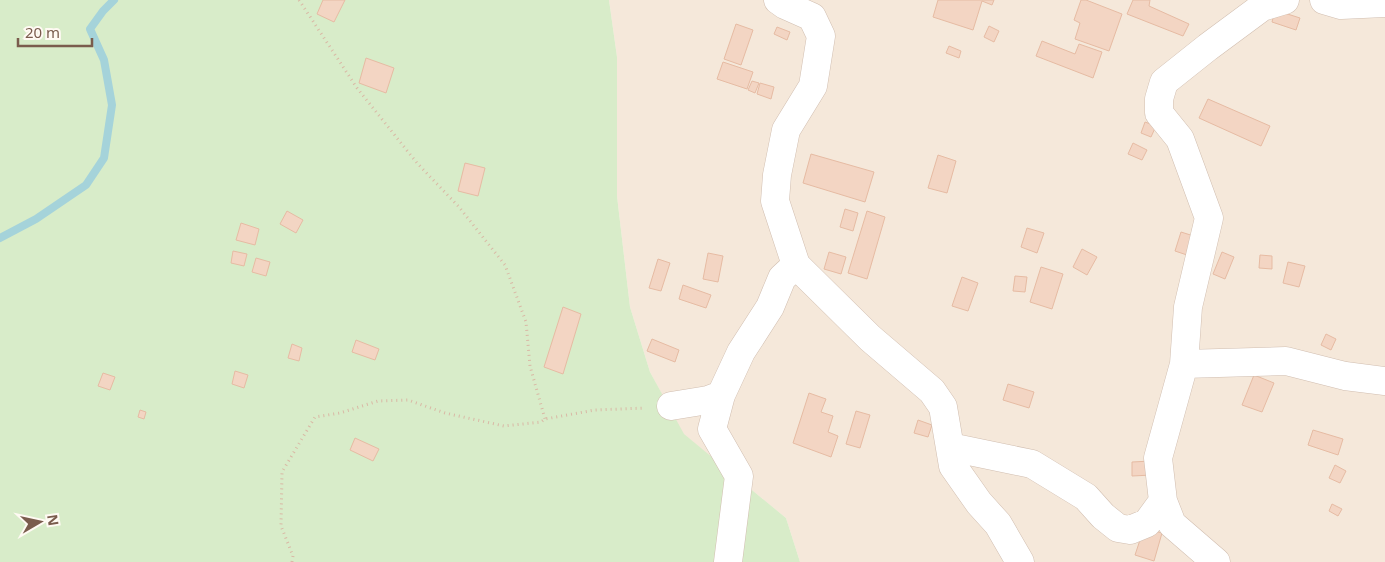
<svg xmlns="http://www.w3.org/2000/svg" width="1385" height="562" font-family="'Noto Sans',sans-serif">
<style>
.residential{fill:#f5e8da}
.green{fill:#d8ecc9}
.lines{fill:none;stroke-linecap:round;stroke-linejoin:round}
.stream{stroke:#a5d3da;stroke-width:8}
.building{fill:#f3d5c3;stroke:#e6bba3}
.minor-casing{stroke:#d1beb0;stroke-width:29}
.path{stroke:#d9b8a5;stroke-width:3;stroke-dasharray:1 4;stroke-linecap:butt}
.minor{stroke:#fff;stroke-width:28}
</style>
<rect width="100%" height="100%" fill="#fdf6ec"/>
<path class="residential" d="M609 0H1385V562H800L786 518 683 434 650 372 630 307 617 196V57Z"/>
<path class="green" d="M0 0H609L617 57V196L630 307 650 372 684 434 786 518 800 562H0Z"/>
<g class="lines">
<path class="stream" d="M0 238 36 219 86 185 104 158 112 105 104 60 90 29 103 11 114 0"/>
</g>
<path class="building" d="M323 0H345L334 22 317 14Z
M938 0H994L992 5 982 1 973 30 933 17Z
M1081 0H1086L1122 14 1109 51 1075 39 1080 23 1074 20Z
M1133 0H1150L1149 6 1189 24 1183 36 1127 14Z
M1275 10 1300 18 1296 30 1272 22Z
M736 24 753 30 741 65 724 59Z
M989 26 999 31 994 42 984 37Z
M777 27 790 32 787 40 774 34Z
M1042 41 1075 54 1079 44 1102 52 1093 78 1036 56Z
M949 46 961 51 959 58 946 53Z
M366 58 394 68 386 93 359 83Z
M723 62 753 72 747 89 717 79Z
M752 81 759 83 755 93 748 90Z
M760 83 774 87 771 99 757 94Z
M1208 99 1270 126 1261 146 1199 118Z
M1145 122 1156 126 1151 137 1141 133Z
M1133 143 1147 150 1142 160 1128 154Z
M811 154 874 172 865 202 803 183Z
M938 155 956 161 947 193 928 188Z
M465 163 485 168 478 196 458 191Z
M845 209 858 213 853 231 840 227Z
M287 211 303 220 296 233 280 224Z
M867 211 885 217 867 279 848 273Z
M241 223 259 229 255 245 236 240Z
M1027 228 1044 233 1037 253 1021 247Z
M1181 232 1200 238 1193 257 1175 251Z
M1082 249 1097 257 1087 275 1073 267Z
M233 251 247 254 244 266 231 263Z
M829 252 846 257 841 274 824 269Z
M1222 252 1234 257 1225 279 1213 274Z
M708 253 723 256 718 282 703 279Z
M1260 255 1272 256V269L1259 268Z
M256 258 270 262 266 276 252 272Z
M658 259 670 263 661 291 649 288Z
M1288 262 1305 266 1299 287 1283 283Z
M1041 267 1063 274 1052 309 1030 302Z
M1015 276 1027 277 1025 292 1013 291Z
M962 277 978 283 968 311 952 306Z
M683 285 711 295 706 308 679 299Z
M563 307 581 314 563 374 544 367Z
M1326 334 1336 339 1331 350 1321 345Z
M652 339 679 350 675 362 647 351Z
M356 340 379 349 375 360 352 352Z
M292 344 302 348 299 361 288 358Z
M235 371 248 375 244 388 232 384Z
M103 373 115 377 110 390 98 386Z
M1254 375 1274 383 1262 412 1242 405Z
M1008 384 1034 392 1029 408 1003 400Z
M809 393 826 399 821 412 833 416 828 432 838 436 831 457 793 443Z
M140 410 146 412 144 419 138 417Z
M856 411 870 415 860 448 846 444Z
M918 420 932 425 928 437 914 433Z
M1313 430 1343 439 1338 455 1308 445Z
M355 438 379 449 373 461 350 450Z
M1151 461 1152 475 1132 476V462Z
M1335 465 1346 471 1340 483 1329 478Z
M1332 504 1342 509 1338 516 1329 511Z
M1144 528 1162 533 1154 561 1135 555Z"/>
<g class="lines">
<g class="minor-casing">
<path id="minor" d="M778 0 785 5 812 17 821 36 813 86 786 130 777 175 775 201 796 265
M1324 0 1341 5 1385 3
M1184 364 1286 361 1345 376 1385 381
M671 406 708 400 721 395
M950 447 1032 464 1086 497 1103 516 1118 528 1130 530 1147 523 1163 501
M728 562 739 476 712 429 721 395 741 352 770 307 782 278 796 265 870 338 932 391 943 407 953 466 979 503 998 524 1020 562
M1216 562 1172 524 1163 501 1158 458 1184 364 1188 307 1209 218 1180 139 1159 113V99L1164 82 1208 47 1262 7 1285 0"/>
</g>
<path class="path" d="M299 0 357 88 417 163 459 207 505 265 526 322 530 366 545 419
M292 562 293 556 281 526 282 472 315 417 340 413 378 401 408 400 445 413 504 426 541 422 545 419 595 410 645 408"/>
<use href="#minor" class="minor"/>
</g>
<g transform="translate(40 522) rotate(81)" stroke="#fffaf3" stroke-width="4" paint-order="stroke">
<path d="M0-4L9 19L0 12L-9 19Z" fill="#7a5c4d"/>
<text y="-8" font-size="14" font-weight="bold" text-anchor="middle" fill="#7a5c4d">N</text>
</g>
<path d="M18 38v8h74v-8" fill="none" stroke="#7a5c4d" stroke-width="2.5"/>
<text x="25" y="38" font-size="15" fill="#7a5c4d" stroke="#fffaf3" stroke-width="4" paint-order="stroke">20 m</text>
</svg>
